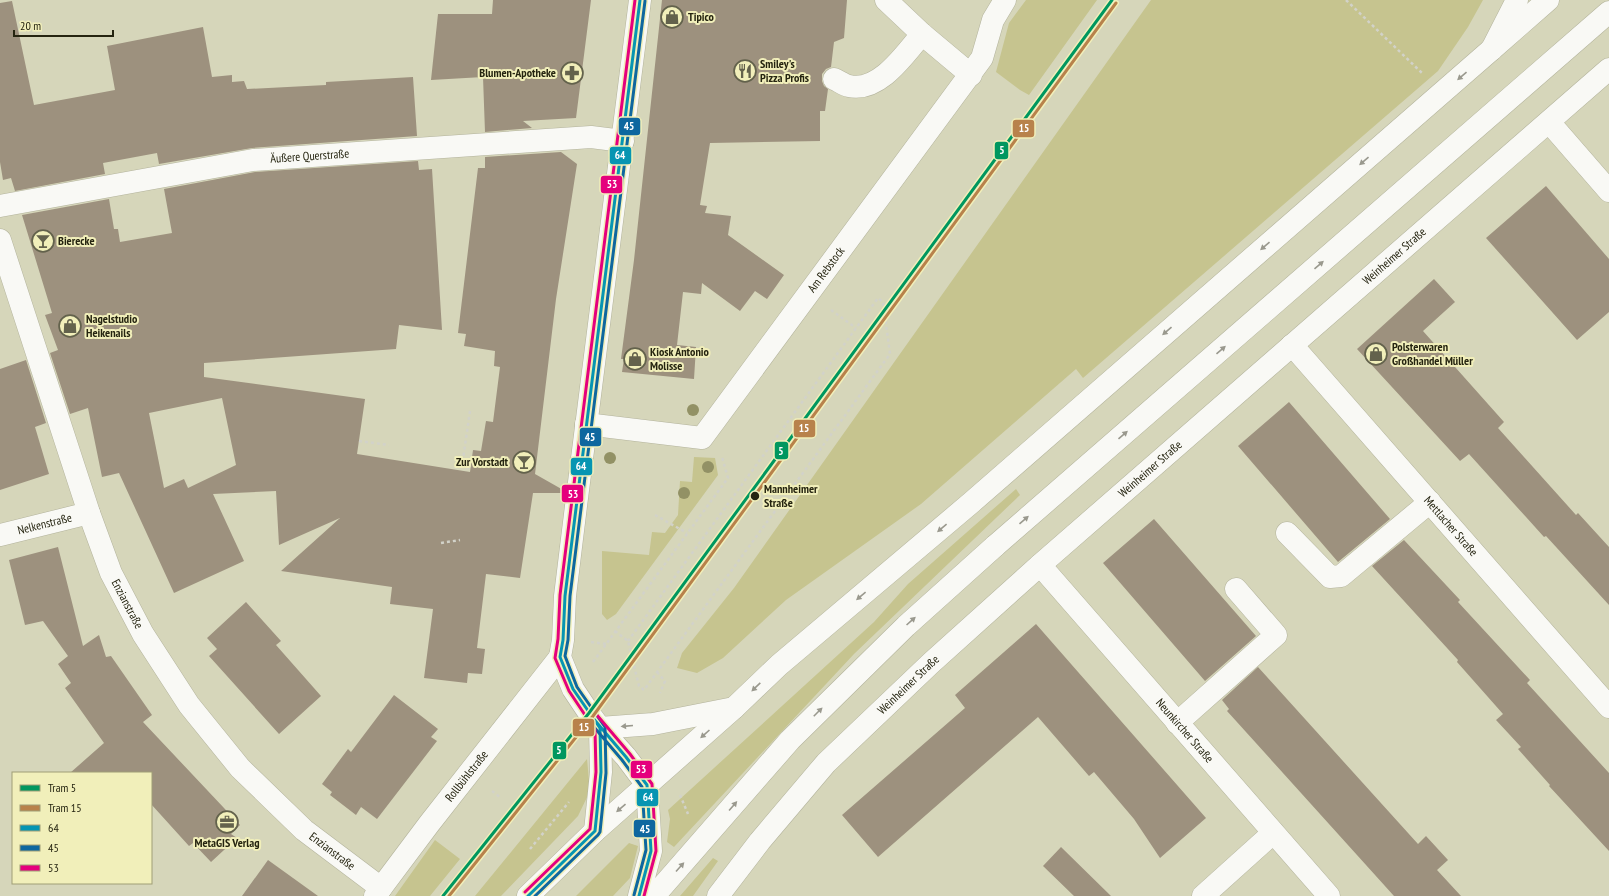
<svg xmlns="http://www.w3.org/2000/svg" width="1609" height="896" font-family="'PT Sans Narrow',sans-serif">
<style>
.green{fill:#c6c48f}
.building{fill:#9d917e;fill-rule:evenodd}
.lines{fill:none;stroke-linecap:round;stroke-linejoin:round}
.minor-casing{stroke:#b3b39c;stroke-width:23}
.major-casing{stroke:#b3b39c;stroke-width:23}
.highway-casing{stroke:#b3b39c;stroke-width:23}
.path{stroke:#d2d2c9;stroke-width:2.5;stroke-dasharray:3 3;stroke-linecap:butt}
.minor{stroke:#f9f9f5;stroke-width:22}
.major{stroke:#f9f9f5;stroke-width:22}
.highway{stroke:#f9f9f5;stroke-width:22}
.bus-1-casing{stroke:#f1efba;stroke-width:6}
.bus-2-casing{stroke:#f1efba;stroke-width:6}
.bus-3-casing{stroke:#f1efba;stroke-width:6}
.bus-1{stroke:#0695b2;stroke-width:3}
.bus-2{stroke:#0e679f;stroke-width:3}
.bus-3{stroke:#e5007d;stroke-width:3}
.tram-1-casing{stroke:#f1efba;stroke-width:6}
.tram-2-casing{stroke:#f1efba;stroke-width:6}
.tram-1{stroke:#00975f;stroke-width:3}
.tram-2{stroke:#b8824b;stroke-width:3}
.tree{fill:#929165}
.oneway{fill:#9a998e}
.stop-dot{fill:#252410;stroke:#f1efba;stroke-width:1.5}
.labels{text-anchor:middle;stroke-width:4;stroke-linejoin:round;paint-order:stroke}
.poi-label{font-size:12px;font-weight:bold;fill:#252410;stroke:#f1efba;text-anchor:start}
.street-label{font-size:12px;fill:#252410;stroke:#f1efba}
.stop-label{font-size:12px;font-weight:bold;fill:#252410;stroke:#f1efba;text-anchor:start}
.line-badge{stroke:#f1efba;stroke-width:1.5}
.badge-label{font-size:11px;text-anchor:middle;font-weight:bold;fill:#fff}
</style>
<rect width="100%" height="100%" fill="#d6d6ba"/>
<path class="green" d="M1026 0H1097L1029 95 1020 90 996 72 1009 23Z
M1151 0H1483L1468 27 1438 71 1083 378 1076 369 921 504 786 600 723 658 697 673 677 668 682 653 734 588Z
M694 457 715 458 718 475 616 614 607 620 602 614V551L649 555 652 532 665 533 678 515 680 481 692 482Z
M1016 489 1020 495 854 654 674 847 667 842 670 819 668 810 874 622 908 584Z
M587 759 590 791 578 816 501 896H475Z
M435 840 460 859 430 896H395Z
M629 843 638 846 630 878 613 896H576Z
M713 858 718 861 693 896H680Z"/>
<path class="building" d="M493 0H591L576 118 523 121 532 128 485 132 483 77 431 80 438 14H492Z
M662 0H847L844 38 834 42 831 67 826 69 822 74V81L824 86 828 89 825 111H820V141L710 143 700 205 707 206 705 213 731 216 728 235 784 275 767 299 755 291 740 311 702 283 701 294 683 292 677 345 696 347 694 379 622 372 624 359H621L634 260Z
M12 1 34 105 115 90 107 46 203 27 212 77 232 75V82L244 81 247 89 326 85V82L413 77 417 136 252 148 159 164 157 153 103 163 105 174 15 191 11 178 3 180 0 162V3Z
M561 152 577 164 556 299 535 474 565 491V493H533L520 578 486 574 477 648 485 649 482 674 468 673 467 683 424 678 433 609 390 604 392 587 281 571 340 518 279 545 276 491 213 494 244 561 174 593 119 473 102 477 88 408 70 414 50 353 58 350 45 315 52 313 22 215 109 199 114 229H118L120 242 172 233 164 189 255 172 418 161 419 170 432 169 442 330 399 325 396 349 204 363V377L365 399 357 454 470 472 473 450 481 451 486 421 493 422 500 367 494 366 495 351 464 346 466 334 458 333 478 168H485V157ZM222 398 236 465 188 488 184 479 164 488 149 413Z
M1546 186 1609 259V312L1577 340 1486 238Z
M1434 279 1455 302 1423 331 1504 422 1498 428 1576 515 1578 513 1609 547V605L1546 536 1544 537 1469 454 1460 461 1357 349Z
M26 360 46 423 35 427 49 474 0 490V369Z
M1289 402 1390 519 1338 562 1238 446Z
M1154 519 1256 636 1205 681 1103 563Z
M1404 540 1460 600 1458 602 1530 680 1527 683 1609 773V851L1549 786 1550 785 1518 749 1521 747 1496 720 1503 714 1457 662 1458 660 1372 566Z
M58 547 83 646 99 635 106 657 111 656 152 715 143 722 240 825 231 834 237 838 211 862 193 843 189 846 151 804V773H70L104 743 65 688 71 683 58 664 68 656 43 621 25 625 9 560Z
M246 602 281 641 276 645 321 696 279 734 209 656 217 649 207 638Z
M1036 624 1206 818 1160 858 1134 819 1094 772 1089 776 1038 717 878 857 842 815 965 708 955 695Z
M1258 667 1418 844 1426 836 1448 860 1437 870 1461 896H1394L1227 711 1229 709 1222 700Z
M394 695 438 729 431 737 437 741 377 819 361 807 356 815 330 795 332 792 322 784 348 749 351 752Z
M1061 847 1111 896H1074L1043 866Z
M268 860 318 896H242Z"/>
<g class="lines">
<g class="minor-casing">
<g id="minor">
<path d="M886 0 922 34 971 75"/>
<path d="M1492 49 1517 0"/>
<path d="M834 79C839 81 844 85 849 86 879 93 905 54 922 34"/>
<path d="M1549 122 1609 191"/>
<path id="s1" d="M0 206 253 160 591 137 623 141"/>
<path id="s2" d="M0 240 89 513 111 573 143 634 189 705 240 768 304 830 381 888"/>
<path id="s3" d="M1292 345 1609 707"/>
<path id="s4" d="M586 424 702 438 982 58 993 20 1005 0"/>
<path d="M1287 533 1330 577 1341 576 1430 502"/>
<path id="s5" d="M0 535 89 513"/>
<path id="s6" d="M1040 565 1329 896"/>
<path d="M1177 723 1276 635 1236 589"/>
<path d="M600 728 653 724 734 708"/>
<path d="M595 831 601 772 600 728"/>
<path id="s7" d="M375 896 429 824 560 657"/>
<path d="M639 896 651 851 647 785 626 757 600 728 589 713 573 689 560 657 563 640 565 596 576 506 640 0"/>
<path id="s8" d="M718 896 760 841 826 763 931 663 1040 565 1609 69"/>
<path d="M1203 896 1273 833"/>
</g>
</g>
<g class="major-casing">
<path id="major" d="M528 896 595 831 734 708 779 665 972 502 1491 50
M654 896 790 740 906 626 995 546"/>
</g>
<g class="highway-casing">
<path id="highway" d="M1491 50 1548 0
M995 546 1609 12"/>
</g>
<path class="path" d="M1346 0 1422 73
M831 310 856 328
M470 411 462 466 471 468
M359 441 389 445
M655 515 687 533
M441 543 460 540
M615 631 628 641 639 686 644 690 890 354 883 302 878 298 628 641
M591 642 606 644
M593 662 728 478 722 457
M657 672 665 681 660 693
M492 791 501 798
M680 795 688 814
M530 849 569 802"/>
<use href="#minor" class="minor"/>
<use href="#major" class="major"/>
<use href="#highway" class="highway"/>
<g class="bus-1-casing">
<path id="bus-1" d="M592 717 626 757 647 785 651 851 639 896
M528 896 595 831 601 772 600 728 573 689 560 657 563 640 565 596 640 0"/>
</g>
<g class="bus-2-casing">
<path id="bus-2" d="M588 720 622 760 642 787 646 850 634 895
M535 896 598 835 600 832 606 773 605 727 577 687 565 656 568 640 570 596 645 1"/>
</g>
<g class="bus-3-casing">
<path id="bus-3" d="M596 714 630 754 652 784 656 851 644 896
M525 892 590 829 596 772 595 730 569 691 555 658 558 639 560 595 635 0"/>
</g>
<use href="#bus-1" class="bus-1"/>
<use href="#bus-2" class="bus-2"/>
<use href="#bus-3" class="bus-3"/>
<g class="tram-1-casing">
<path id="tram-1" d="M443 896 589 713 1112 0"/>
</g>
<g class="tram-2-casing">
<path id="tram-2" d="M449 896 593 716 1116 3"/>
</g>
<use href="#tram-1" class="tram-1"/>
<use href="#tram-2" class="tram-2"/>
</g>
<g class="tree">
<circle cx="693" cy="410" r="6"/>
<circle cx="610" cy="458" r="6"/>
<circle cx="708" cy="467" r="6"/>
<circle cx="684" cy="493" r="6"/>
</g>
<defs><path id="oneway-solid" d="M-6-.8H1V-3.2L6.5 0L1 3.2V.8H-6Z"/></defs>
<g class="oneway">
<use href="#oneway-solid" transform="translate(1462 76) rotate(139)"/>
<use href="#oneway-solid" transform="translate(1364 161) rotate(139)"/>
<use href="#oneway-solid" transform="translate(1265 246) rotate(139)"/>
<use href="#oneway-solid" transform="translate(1319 265) rotate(-41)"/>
<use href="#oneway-solid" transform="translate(1167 331) rotate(139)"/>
<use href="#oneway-solid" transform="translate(1221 350) rotate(-41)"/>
<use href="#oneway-solid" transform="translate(1123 435) rotate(-41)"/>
<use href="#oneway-solid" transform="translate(1024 520) rotate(-41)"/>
<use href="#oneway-solid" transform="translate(942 528) rotate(140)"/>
<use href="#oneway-solid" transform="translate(861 596) rotate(140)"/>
<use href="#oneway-solid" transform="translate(911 621) rotate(-42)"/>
<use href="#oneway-solid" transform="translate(756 687) rotate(136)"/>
<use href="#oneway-solid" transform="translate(818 712) rotate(-45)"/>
<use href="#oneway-solid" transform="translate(627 726) rotate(175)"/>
<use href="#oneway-solid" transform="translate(705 734) rotate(138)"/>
<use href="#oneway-solid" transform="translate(733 806) rotate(-49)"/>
<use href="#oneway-solid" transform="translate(621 808) rotate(139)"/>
<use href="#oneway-solid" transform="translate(680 867) rotate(-48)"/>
</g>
<defs>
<g id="shop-ring" transform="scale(1.15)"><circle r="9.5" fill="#f1efba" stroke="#63624c" stroke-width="1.5"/><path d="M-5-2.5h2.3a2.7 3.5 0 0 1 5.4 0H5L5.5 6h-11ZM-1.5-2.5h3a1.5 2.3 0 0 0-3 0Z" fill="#63624c"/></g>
<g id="restaurant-ring" transform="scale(1.15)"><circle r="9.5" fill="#f1efba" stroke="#63624c" stroke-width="1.5"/><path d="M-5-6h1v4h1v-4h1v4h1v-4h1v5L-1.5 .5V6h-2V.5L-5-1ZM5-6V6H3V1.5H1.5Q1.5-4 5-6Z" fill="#63624c"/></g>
<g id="pharmacy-ring" transform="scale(1.15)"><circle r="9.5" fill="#f1efba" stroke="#63624c" stroke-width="1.5"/><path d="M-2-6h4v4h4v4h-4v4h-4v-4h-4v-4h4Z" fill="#63624c"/></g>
<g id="bar-ring" transform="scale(1.15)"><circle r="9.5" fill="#f1efba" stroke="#63624c" stroke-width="1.5"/><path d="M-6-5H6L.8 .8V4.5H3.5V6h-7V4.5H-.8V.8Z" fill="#63624c"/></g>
<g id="office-ring" transform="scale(1.15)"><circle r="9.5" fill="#f1efba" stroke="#63624c" stroke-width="1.5"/><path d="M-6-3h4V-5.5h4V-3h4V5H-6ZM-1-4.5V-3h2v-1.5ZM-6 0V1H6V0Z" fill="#63624c"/></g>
</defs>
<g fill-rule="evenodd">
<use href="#shop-ring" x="672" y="17"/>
<use href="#restaurant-ring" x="745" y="71"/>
<use href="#pharmacy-ring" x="572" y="73"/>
<use href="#bar-ring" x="43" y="241"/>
<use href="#shop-ring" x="70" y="326"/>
<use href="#shop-ring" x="1376" y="354"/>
<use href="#shop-ring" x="635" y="359"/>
<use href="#bar-ring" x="524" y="462"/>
<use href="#office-ring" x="227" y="822"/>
</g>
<circle class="stop-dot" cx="755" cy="496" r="5"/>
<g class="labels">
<g class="poi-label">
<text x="688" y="21">Tipico</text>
<text x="760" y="68">Smiley's<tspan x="760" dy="14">Pizza Profis</tspan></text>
<text x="556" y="77" text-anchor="end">Blumen-Apotheke</text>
<text x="58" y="245">Bierecke</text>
<text x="86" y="323">Nagelstudio<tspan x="86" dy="14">Heikenails</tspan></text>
<text x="1392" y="351">Polsterwaren<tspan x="1392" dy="14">Großhandel Müller</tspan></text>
<text x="650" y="356">Kiosk Antonio<tspan x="650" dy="14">Molisse</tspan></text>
<text x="508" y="466" text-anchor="end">Zur Vorstadt</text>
<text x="227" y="847" text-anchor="middle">MetaGIS Verlag</text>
</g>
<g class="street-label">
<text dy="4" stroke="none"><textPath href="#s1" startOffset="314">Äußere Querstraße</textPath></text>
<text dy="4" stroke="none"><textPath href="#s8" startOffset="933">Weinheimer Straße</textPath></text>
<text dy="4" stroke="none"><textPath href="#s4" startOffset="326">Am Rebstock</textPath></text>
<text dy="4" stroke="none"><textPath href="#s8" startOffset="609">Weinheimer Straße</textPath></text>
<text dy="4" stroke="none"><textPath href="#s5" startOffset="46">Nelkenstraße</textPath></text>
<text dy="4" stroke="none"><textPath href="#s3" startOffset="241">Mettlacher Straße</textPath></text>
<text dy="4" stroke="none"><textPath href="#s2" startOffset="386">Enzianstraße</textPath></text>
<text dy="4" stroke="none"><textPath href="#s8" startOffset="285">Weinheimer Straße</textPath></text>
<text dy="4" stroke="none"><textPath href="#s6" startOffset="220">Neunkircher Straße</textPath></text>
<text dy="4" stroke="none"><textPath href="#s7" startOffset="151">Rollbühlstraße</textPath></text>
<text dy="4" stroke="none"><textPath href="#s2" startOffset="710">Enzianstraße</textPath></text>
</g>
<g class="stop-label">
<text x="764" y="493">Mannheimer<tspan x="764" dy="14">Straße</tspan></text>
</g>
</g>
<g class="line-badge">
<rect x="618" y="117" width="23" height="19" rx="4" fill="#0e679f"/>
<rect x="1012" y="119" width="23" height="19" rx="4" fill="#b8824b"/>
<rect x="994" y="141" width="15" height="19" rx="4" fill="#00975f"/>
<rect x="609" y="146" width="23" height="19" rx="4" fill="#0695b2"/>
<rect x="600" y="175" width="23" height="19" rx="4" fill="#e5007d"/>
<rect x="793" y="419" width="23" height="19" rx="4" fill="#b8824b"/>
<rect x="579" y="427" width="23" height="20" rx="4" fill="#0e679f"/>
<rect x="774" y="441" width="15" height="19" rx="4" fill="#00975f"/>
<rect x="570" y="457" width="23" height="19" rx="4" fill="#0695b2"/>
<rect x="561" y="484" width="23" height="19" rx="4" fill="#e5007d"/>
<rect x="572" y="718" width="23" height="19" rx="4" fill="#b8824b"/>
<rect x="552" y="741" width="15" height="19" rx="4" fill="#00975f"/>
<rect x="630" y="760" width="23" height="19" rx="4" fill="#e5007d"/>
<rect x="636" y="788" width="23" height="19" rx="4" fill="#0695b2"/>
<rect x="633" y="819" width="23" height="19" rx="4" fill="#0e679f"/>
</g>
<g class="badge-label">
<text x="629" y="130">45</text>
<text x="1024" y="132">15</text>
<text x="1002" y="154">5</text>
<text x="620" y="159">64</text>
<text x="612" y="188">53</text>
<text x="804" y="432">15</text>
<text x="590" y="441">45</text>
<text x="781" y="455">5</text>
<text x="581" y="470">64</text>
<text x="573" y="498">53</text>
<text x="584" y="731">15</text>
<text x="559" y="754">5</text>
<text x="641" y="773">53</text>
<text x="648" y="801">64</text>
<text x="645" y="833">45</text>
</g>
<rect x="12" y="772" width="140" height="112" fill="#f1efba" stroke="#9f9e76"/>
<rect x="20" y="785" width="20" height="6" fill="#00975f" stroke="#9f9e76"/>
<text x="48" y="792" font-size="12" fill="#252410">Tram 5</text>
<rect x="20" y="805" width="20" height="6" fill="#b8824b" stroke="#9f9e76"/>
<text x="48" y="812" font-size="12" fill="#252410">Tram 15</text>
<rect x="20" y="825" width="20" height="6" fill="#0695b2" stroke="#9f9e76"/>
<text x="48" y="832" font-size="12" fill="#252410">64</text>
<rect x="20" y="845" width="20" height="6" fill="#0e679f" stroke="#9f9e76"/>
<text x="48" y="852" font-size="12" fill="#252410">45</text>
<rect x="20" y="865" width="20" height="6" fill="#e5007d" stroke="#9f9e76"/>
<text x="48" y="872" font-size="12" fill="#252410">53</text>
<path d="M14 30v6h99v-6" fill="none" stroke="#252410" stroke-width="2"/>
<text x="20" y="30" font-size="12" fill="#252410" stroke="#f1efba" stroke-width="3" paint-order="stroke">20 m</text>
</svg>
